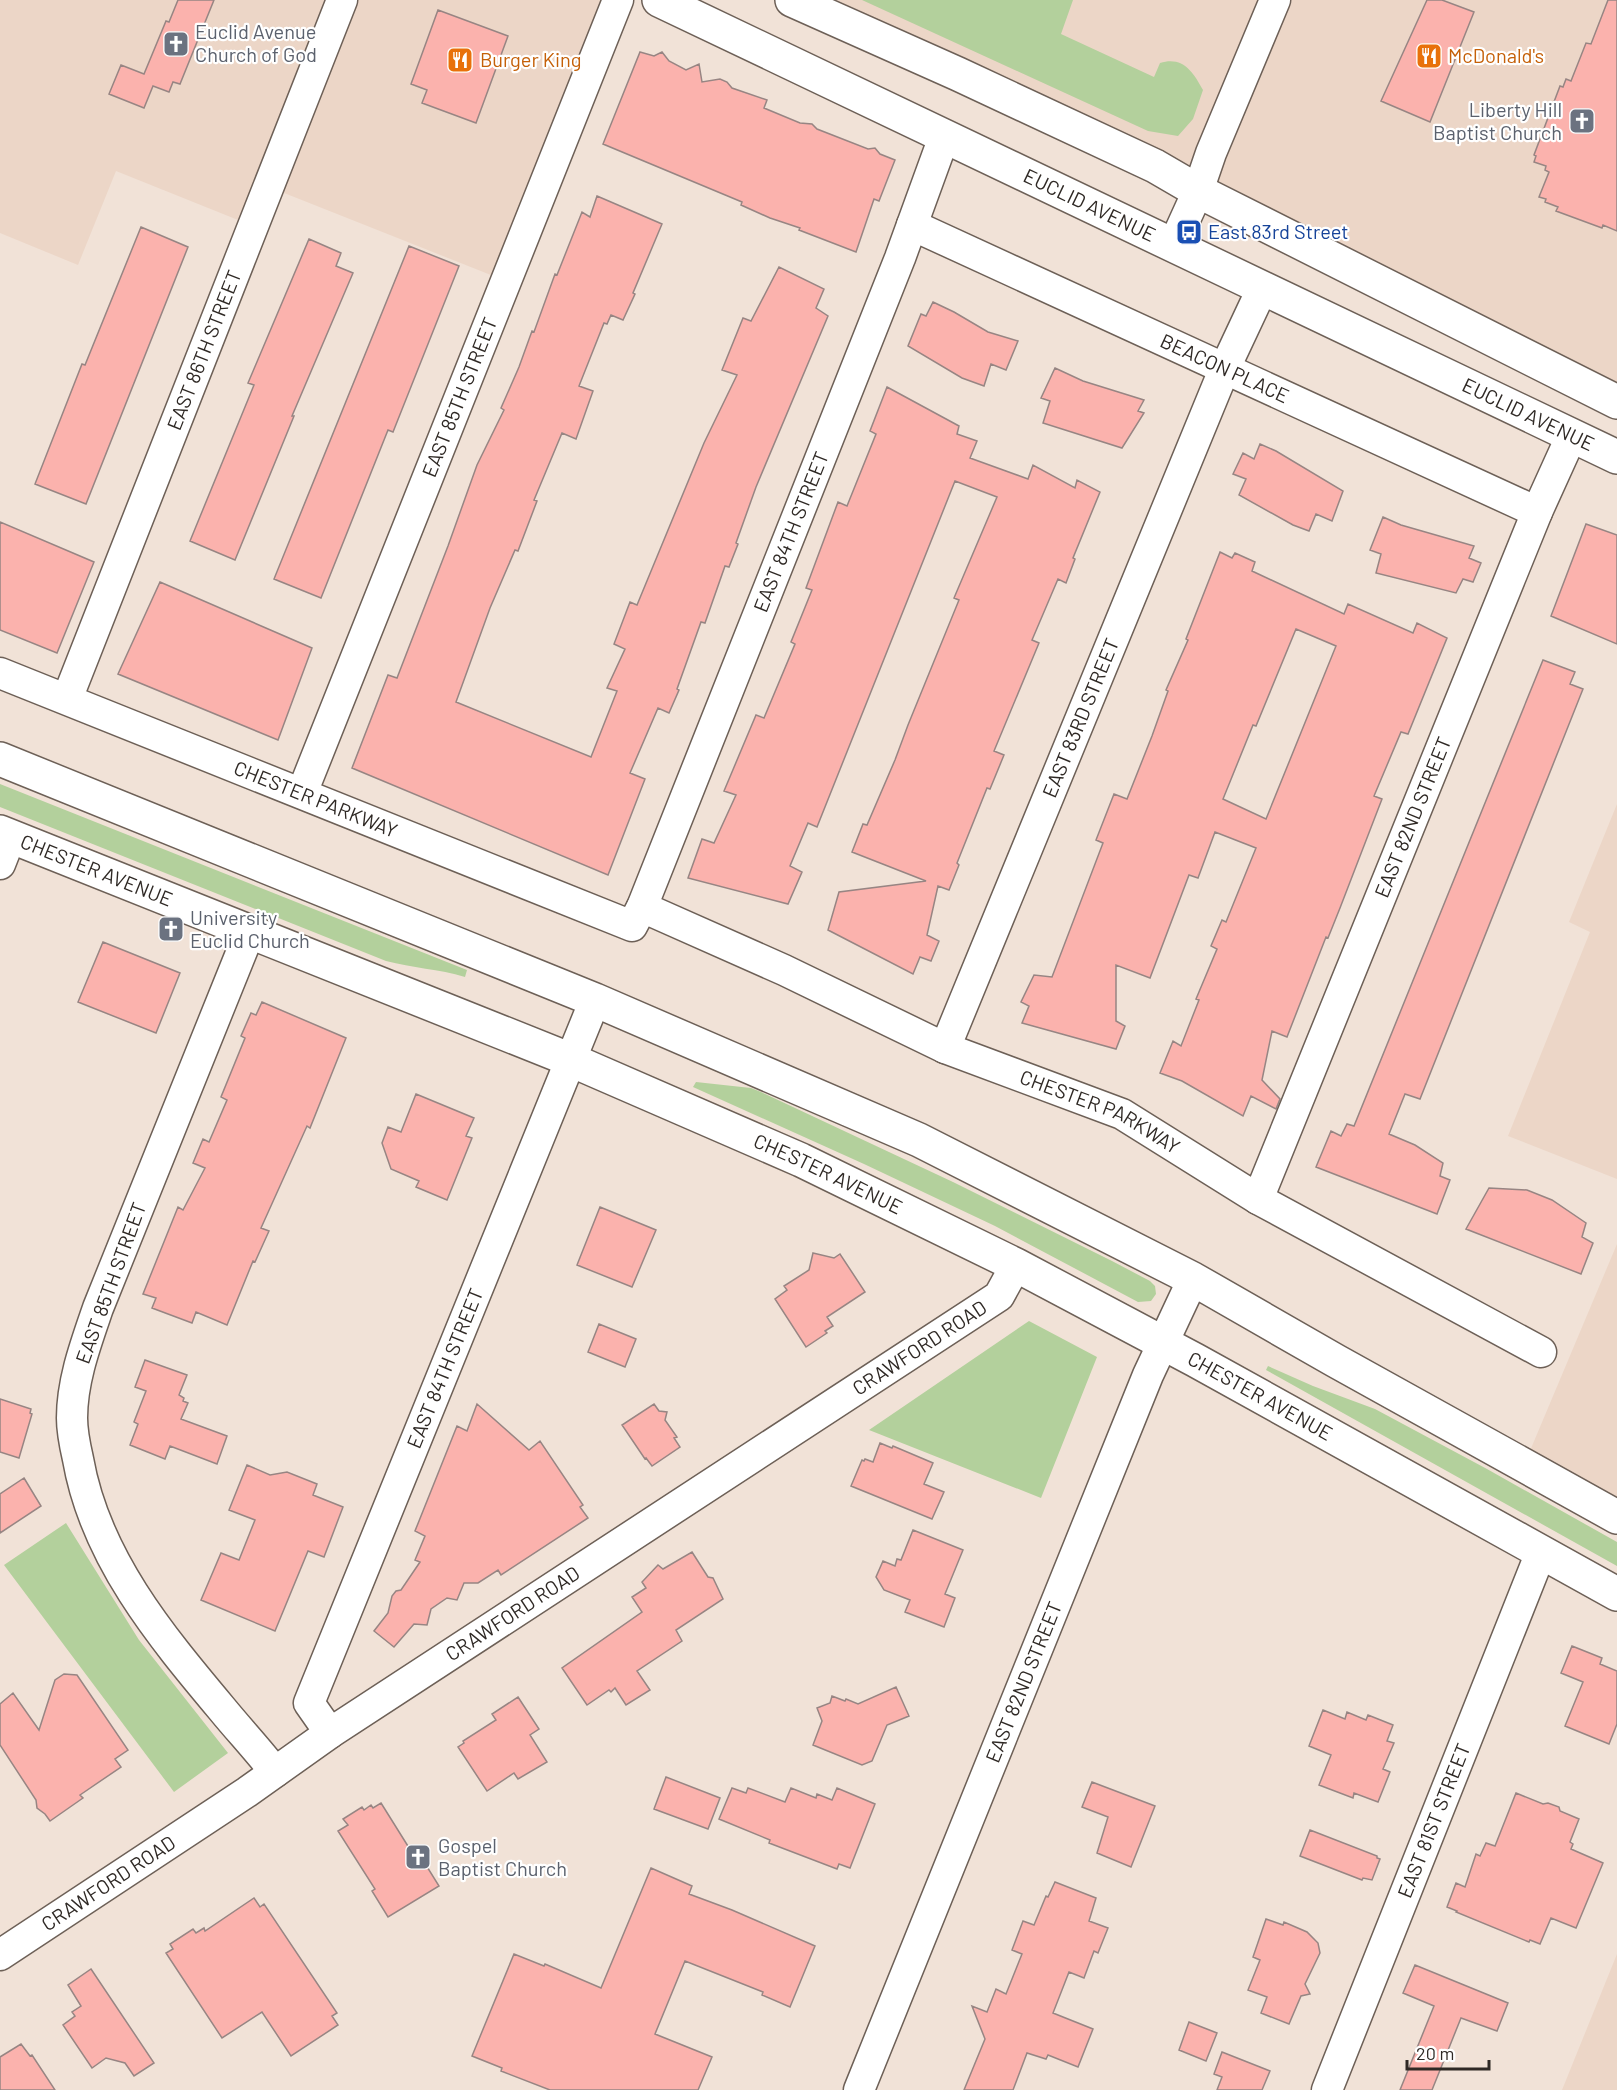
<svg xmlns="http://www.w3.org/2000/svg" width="1617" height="2090" font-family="Barlow,sans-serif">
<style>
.built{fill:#ecd6c7}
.green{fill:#b3d09c}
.building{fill:#fbb2ad;stroke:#978583;stroke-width:1.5;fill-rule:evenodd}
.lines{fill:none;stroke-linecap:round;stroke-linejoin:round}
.minor-casing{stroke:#6d6057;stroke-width:33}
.major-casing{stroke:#6d6057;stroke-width:36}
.minor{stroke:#fff;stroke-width:30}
.major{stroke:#fff;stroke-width:33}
.labels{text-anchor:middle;stroke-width:4.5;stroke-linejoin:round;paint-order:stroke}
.worship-label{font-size:20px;fill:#5b616d;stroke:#fff;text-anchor:start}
.food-label{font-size:20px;fill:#c56008;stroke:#fff;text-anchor:start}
.street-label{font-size:20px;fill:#2f2925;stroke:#fff}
.transit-label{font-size:20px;fill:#164399;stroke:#fff;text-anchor:start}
</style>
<rect width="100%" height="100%" fill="#f1e2d7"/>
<path class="built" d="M0 0H618L506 281 269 187 253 226 116 171 78 265 0 233Z
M792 0H1617V402Z
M1617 804V1179L1508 1136 1590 932 1569 922Z
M1617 1244V1516L1524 1465Z
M1617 1954V2090H1562Z"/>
<path class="green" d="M862 0H1073L1061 34 1154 77 1160 63C1183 56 1193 72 1203 90L1193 119 1178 136 1148 131Z
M0 784 467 970 465 977C439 969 412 968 386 961L0 807Z
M696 1082 751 1088 761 1092 953 1182 1112 1261 1150 1281 1155 1286 1156 1294 1151 1301 1138 1302 995 1226 864 1164 693 1087Z
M1029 1321 1097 1357 1041 1498 869 1430Z
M1268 1366 1313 1386 1375 1409 1487 1469 1617 1542V1566L1266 1370Z
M66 1523 139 1640 228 1753 174 1792 4 1565Z"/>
<path class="building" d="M178 0H214L180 84 173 82 169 92 153 86 144 108 109 94 121 65 144 74 166 21 169 22Z
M1427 0H1442L1474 12 1430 122 1381 101Z
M1608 0H1617V231L1603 225 1602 228 1556 211 1558 207 1545 202 1546 199 1539 197 1549 172 1545 170 1546 166 1534 162 1536 156 1534 155 1560 86 1563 87 1566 79 1571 81 1586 43 1591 44Z
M438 10 508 36 476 123 422 103 427 90 411 84Z
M640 52 654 56 662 52 669 61 686 70 699 64 702 82 720 79 727 82 732 88 767 100 764 108 800 123 812 124 817 129 868 149 875 148 880 154 895 160 879 201 874 199 856 252 799 230 800 228 770 218 741 205 742 202 603 144Z
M597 196 662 224 633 293 635 294 623 320 611 315 607 324 604 323 579 386 593 391 576 439 562 433 534 500 537 501 518 551 515 550 490 608 456 702 591 757 617 691 607 688 625 649 614 644 630 602 637 605 704 443 737 375 722 370 743 318 751 321 779 267 824 289 816 308 828 316 756 487 736 543 738 544 729 567 725 566 705 623 701 622 677 689 679 690 669 713 658 708 630 773 645 779 608 875 352 768 388 675 397 678 448 546 477 465 504 410 501 408 519 367 532 331 534 332 555 274 557 275 582 212 590 217Z
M141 227 188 247 86 504 35 484 82 364 85 365Z
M309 239 341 253 336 266 353 273 292 416H294L235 560 190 541 254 385 248 383Z
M409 246 459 266 393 432 388 430 321 598 274 579Z
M933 302 954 312 988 332 1018 341 1006 370 991 364 984 386 962 378 908 346 921 314 926 316Z
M1055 368 1083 381 1144 400 1138 411 1144 413 1122 448 1043 423 1050 401 1041 398Z
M887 387 959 426 957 434 977 441 970 458 1028 479 1033 465 1075 488 1077 480 1100 492 1073 558 1075 559 1066 583 1058 579 1032 640 1039 643 994 751 1004 755 990 789 987 788 957 863 959 865 949 890 938 886 927 935 939 941 931 961 920 957 913 974 828 930 839 892 926 881 852 852 863 824 867 825 895 760 908 725 959 600 954 598 997 497 955 481 817 827 808 823 790 866 802 872 788 904 688 878 702 839 714 843 736 795 724 791 756 715 764 718 795 644 791 642 812 590 806 588 838 502 847 506 876 434 870 431Z
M1260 444 1276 451 1343 491 1332 521 1316 514 1309 531 1293 525 1239 495 1246 479 1233 474 1243 453 1254 459Z
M1383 517 1401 525 1474 546 1469 558 1481 563 1473 582 1463 579 1456 593 1376 573 1381 554 1370 550Z
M0 522 94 562 57 653 0 630Z
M1586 524 1617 535V644L1551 616Z
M1220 552 1232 558 1235 553 1255 562 1252 571 1344 614 1348 604 1413 633 1417 623 1447 638 1408 734 1401 732 1374 796 1382 799 1340 908 1328 938 1326 937 1287 1037 1272 1031 1262 1080 1280 1099 1276 1109 1251 1096 1243 1116 1182 1081 1160 1073 1173 1041 1181 1046 1199 1000 1196 999 1217 949 1211 946 1222 920 1226 922 1256 848 1215 832 1198 878 1189 875 1150 978 1116 965V1021L1125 1026 1116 1049 1022 1023 1029 1006 1021 1002 1034 975 1052 977 1103 843 1096 840 1114 794 1127 799 1152 736 1168 691 1166 690 1188 640 1186 639ZM1296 629 1336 646 1266 819 1223 799 1253 725 1256 726Z
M160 582 312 648 278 740 118 674Z
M1543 660 1575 672 1570 684 1583 689 1420 1099 1405 1094 1389 1134 1415 1145 1443 1163 1440 1176 1450 1180 1437 1214 1316 1167 1331 1131 1341 1136 1347 1124 1354 1126Z
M103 942 180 973 156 1033 78 1002Z
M262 1002 346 1038 310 1128 307 1126 261 1228 269 1231 255 1262 253 1261 227 1325 196 1312 192 1323 152 1308 156 1298 143 1294 178 1207 183 1210 205 1168 193 1163 203 1139 209 1142 227 1100 221 1097 245 1038 241 1036 251 1013 256 1015Z
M416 1094 474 1118 466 1136 472 1138 447 1200 416 1187 419 1181 391 1169 382 1143 388 1127 401 1132Z
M1489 1188 1527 1190 1552 1200 1586 1223 1582 1237 1593 1243 1581 1274 1466 1229Z
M600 1207 656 1230 632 1287 577 1265Z
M813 1253 834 1258 840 1254 865 1292 827 1317 833 1326 825 1331 827 1333 806 1347 775 1299 787 1290 784 1286 809 1270Z
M599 1324 636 1339 625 1367 588 1352Z
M145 1360 187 1375 179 1395 184 1398 183 1401 188 1403 181 1419 227 1436 217 1464 170 1446 165 1459 130 1445 138 1424 134 1422 146 1391 135 1387Z
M0 1399 31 1409 30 1413 32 1414 19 1458 0 1452Z
M477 1404 529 1450 540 1441 583 1505 580 1507 588 1518 501 1575 498 1570 478 1583H464L457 1600 447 1598 431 1609 427 1625 414 1624 394 1647 374 1631 388 1613 392 1596 396 1591 401 1590 420 1562 415 1560 425 1536 415 1531 457 1426 467 1431Z
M654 1404 659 1411 667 1412 665 1420 677 1437 674 1438 680 1447 652 1466 646 1458 645 1459 622 1425Z
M880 1443 892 1448 893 1446 933 1463 924 1484 944 1492 932 1519 851 1486 862 1460 864 1461 865 1459 873 1462Z
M247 1465 270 1475 287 1472 317 1484 313 1495 343 1507 324 1557 308 1551 275 1631 201 1600 221 1553 239 1560 255 1520 229 1510Z
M24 1478 41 1506 0 1533V1494Z
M913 1530 963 1550 945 1594 955 1598 944 1627 905 1612 910 1600 884 1590 876 1577 883 1561 895 1566 897 1559 901 1560Z
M692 1552 708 1577 713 1578 723 1599 676 1630 682 1641 637 1671 650 1690 626 1705 615 1688 611 1692 609 1690 587 1705 562 1668 642 1612 632 1597 646 1588 642 1582 658 1565 663 1569Z
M1572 1646 1602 1658 1600 1664 1617 1671V1724L1609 1744 1565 1726 1583 1682 1561 1673Z
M64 1674 77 1675 128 1750 115 1759 121 1767 80 1795 83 1798 50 1821 45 1814 37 1808 36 1800 0 1745V1704L13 1693 39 1730 55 1680Z
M896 1687 909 1716 887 1725 872 1761 862 1765 813 1745 822 1721 817 1708 830 1703 832 1696 845 1701 846 1699 858 1704Z
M518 1697 539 1729 530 1735 547 1762 518 1779 514 1773 487 1791 458 1747 464 1743 463 1741 496 1720 492 1714Z
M1323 1710 1345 1719 1347 1712 1366 1720 1368 1715 1393 1725 1387 1741 1394 1743 1383 1769 1390 1772 1378 1802 1354 1793 1353 1798 1319 1785 1331 1755 1309 1746Z
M666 1777 720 1798 708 1829 654 1809Z
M1092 1782 1155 1806 1131 1867 1097 1853 1108 1817 1082 1807Z
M732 1788 746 1793 748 1788 785 1802 791 1788 816 1798 817 1794 832 1800 837 1788 875 1804 850 1868 839 1864 837 1869 769 1843 770 1840 719 1819Z
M1516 1793 1543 1804 1548 1803 1559 1807 1560 1811 1579 1819 1570 1842 1573 1844 1571 1849 1603 1863 1576 1928 1551 1918 1540 1944 1530 1940 1529 1942 1456 1912 1457 1911 1447 1907 1456 1883 1465 1887 1476 1854 1480 1856 1486 1843 1495 1846Z
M381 1803 416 1859 421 1857 439 1886 388 1917 372 1891 375 1889 338 1831 348 1825 343 1819 362 1807 364 1810 371 1805 373 1808Z
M1310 1830 1377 1856V1858L1380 1859 1372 1880 1363 1878 1362 1880 1300 1856Z
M651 1868 692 1886 689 1894 732 1910 815 1946 790 2007 762 1995 763 1992 685 1961 655 2034 712 2057 698 2090H550L501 2071 502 2068 472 2056 514 1954 544 1966 545 1964 601 1988Z
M1055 1882 1096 1898 1089 1921 1108 1928 1098 1953 1094 1951 1084 1978 1069 1972 1053 2013 1093 2029 1078 2067 1048 2055 1046 2059 1027 2053 1013 2090H964L985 2039 972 2006 987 2012 996 1989 1006 1994 1022 1954 1012 1950 1023 1921 1034 1925 1046 1896 1048 1897Z
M254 1898 260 1907 264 1904 337 2013 332 2016 338 2025 291 2056 262 2012 222 2038 166 1953 173 1949 170 1944 193 1929 196 1933 204 1928 205 1931Z
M1266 1919 1283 1925 1284 1922 1307 1932 1318 1943 1320 1953 1305 1984 1310 1994 1301 1996 1289 2024 1261 2013 1267 1997 1248 1990 1260 1960 1253 1957Z
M1415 1965 1508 2003 1497 2031 1461 2018 1432 2090H1400L1434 2006 1403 1993Z
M91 1969 154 2063 134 2076 125 2063 106 2058 92 2068 63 2025 75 2016 72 2012 81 2006 68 1985Z
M1189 2022 1217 2033 1206 2061 1179 2050Z
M21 2044 30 2056 32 2055 55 2090H0V2057Z
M1222 2052 1270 2071 1262 2090H1217L1222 2077 1214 2074Z"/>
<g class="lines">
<g class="minor-casing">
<g id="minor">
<path id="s1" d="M912 225 1537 512"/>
<path d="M1173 246 1198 191 1211 153 1275 0"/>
<path id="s2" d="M0 673 632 926 642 907 900 258 944 137"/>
<path id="s3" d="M67 699 342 0"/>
<path id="s4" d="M302 793 618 0"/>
<path d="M0 864 11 836"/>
<path id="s5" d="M642 907 784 970 945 1048 1122 1114 1258 1199 1541 1352"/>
<path d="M250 931 98 1308C86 1343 72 1380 72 1418 72 1432 75 1446 78 1459 95 1557 160 1635 222 1709 240 1731 258 1750 275 1772"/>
<path id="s6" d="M945 1048 1224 370 1262 289"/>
<path id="s7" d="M1258 1199 1537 512 1571 437"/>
<path id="s8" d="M330 1733 309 1703 595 1000"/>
<path id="s9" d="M0 1955 247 1792 330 1733 999 1296 1016 1265"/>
<path id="s10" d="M859 2090 1148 1375 1193 1279"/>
<path id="s11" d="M1327 2090 1541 1552"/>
</g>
</g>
<g class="major-casing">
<g id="major">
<path id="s12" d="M659 0 1617 457"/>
<path d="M792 0 958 74 1155 166 1198 191 1617 402"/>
<path d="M0 759 595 1000 919 1140 1193 1279 1336 1361 1617 1517"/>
<path id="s13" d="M0 832 571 1060 801 1160 1016 1265 1195 1360 1617 1594"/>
</g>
</g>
<use href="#minor" class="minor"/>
<use href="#major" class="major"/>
</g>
<defs>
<g id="church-square" transform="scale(1.35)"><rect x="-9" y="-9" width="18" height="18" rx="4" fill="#6b7280" stroke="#fff"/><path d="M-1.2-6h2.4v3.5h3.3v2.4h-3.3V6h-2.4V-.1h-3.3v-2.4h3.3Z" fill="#fff"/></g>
<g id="restaurant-square" transform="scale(1.35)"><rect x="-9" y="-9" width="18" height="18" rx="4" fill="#e8710a" stroke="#fff"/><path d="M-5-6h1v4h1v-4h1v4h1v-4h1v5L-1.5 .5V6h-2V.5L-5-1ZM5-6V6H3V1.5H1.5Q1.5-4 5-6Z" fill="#fff"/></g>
<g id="bus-square" transform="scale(1.35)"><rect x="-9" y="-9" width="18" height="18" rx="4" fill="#1a4fb4" stroke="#fff"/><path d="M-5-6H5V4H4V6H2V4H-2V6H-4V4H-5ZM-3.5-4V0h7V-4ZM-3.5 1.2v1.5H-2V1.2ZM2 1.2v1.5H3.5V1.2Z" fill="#fff"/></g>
</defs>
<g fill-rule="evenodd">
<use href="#church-square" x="176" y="44"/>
<use href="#restaurant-square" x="1429" y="56"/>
<use href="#restaurant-square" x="460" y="60"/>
<use href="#church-square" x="1582" y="121"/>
<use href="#bus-square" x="1189" y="232"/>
<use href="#church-square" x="171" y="929"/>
<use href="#church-square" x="418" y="1857"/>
</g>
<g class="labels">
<g class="worship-label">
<text x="195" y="39">Euclid Avenue<tspan x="195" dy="23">Church of God</tspan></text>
<text x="1562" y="117" text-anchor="end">Liberty Hill<tspan x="1562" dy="23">Baptist Church</tspan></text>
<text x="190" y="925">University<tspan x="190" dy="23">Euclid Church</tspan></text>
<text x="438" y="1853">Gospel<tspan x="438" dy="23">Baptist Church</tspan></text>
</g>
<g class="food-label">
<text x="1448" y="63">McDonald's</text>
<text x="480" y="67">Burger King</text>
</g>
<g class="street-label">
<text dy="7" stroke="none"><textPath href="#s12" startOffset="477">EUCLID AVENUE</textPath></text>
<text dy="7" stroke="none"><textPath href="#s3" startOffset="375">EAST 86TH STREET</textPath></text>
<text dy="7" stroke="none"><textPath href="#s1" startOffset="344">BEACON PLACE</textPath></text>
<text dy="7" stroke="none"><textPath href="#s4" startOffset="426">EAST 85TH STREET</textPath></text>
<text dy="7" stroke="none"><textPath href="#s12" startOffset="963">EUCLID AVENUE</textPath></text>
<text dy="7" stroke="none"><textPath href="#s2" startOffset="1106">EAST 84TH STREET</textPath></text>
<text dy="7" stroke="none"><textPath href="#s6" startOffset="357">EAST 83RD STREET</textPath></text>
<text dy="7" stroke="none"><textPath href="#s2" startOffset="340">CHESTER PARKWAY</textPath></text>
<text dy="7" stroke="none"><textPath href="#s7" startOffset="412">EAST 82ND STREET</textPath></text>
<text dy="7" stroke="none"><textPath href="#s13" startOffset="104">CHESTER AVENUE</textPath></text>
<text dy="7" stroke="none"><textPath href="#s5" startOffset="502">CHESTER PARKWAY</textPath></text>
<text dy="7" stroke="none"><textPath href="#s13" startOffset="896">CHESTER AVENUE</textPath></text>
<text transform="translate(111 1283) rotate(-70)" y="7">EAST 85TH STREET</text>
<text dy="7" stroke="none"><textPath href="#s9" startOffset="1102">CRAWFORD ROAD</textPath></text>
<text dy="7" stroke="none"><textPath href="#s8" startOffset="398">EAST 84TH STREET</textPath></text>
<text dy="7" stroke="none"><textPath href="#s13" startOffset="1382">CHESTER AVENUE</textPath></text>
<text dy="7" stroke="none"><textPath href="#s9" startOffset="616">CRAWFORD ROAD</textPath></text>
<text dy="7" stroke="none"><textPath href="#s10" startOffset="440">EAST 82ND STREET</textPath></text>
<text dy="7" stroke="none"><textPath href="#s11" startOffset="290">EAST 81ST STREET</textPath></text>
<text dy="7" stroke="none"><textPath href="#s9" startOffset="130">CRAWFORD ROAD</textPath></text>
</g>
<g class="transit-label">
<text x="1208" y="239">East 83rd Street</text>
</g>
</g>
<path d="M1407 2060v9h82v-9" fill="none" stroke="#2f2925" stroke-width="3"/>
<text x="1416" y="2060" font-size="18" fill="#2f2925" stroke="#ffffff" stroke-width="4.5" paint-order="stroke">20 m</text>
</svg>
